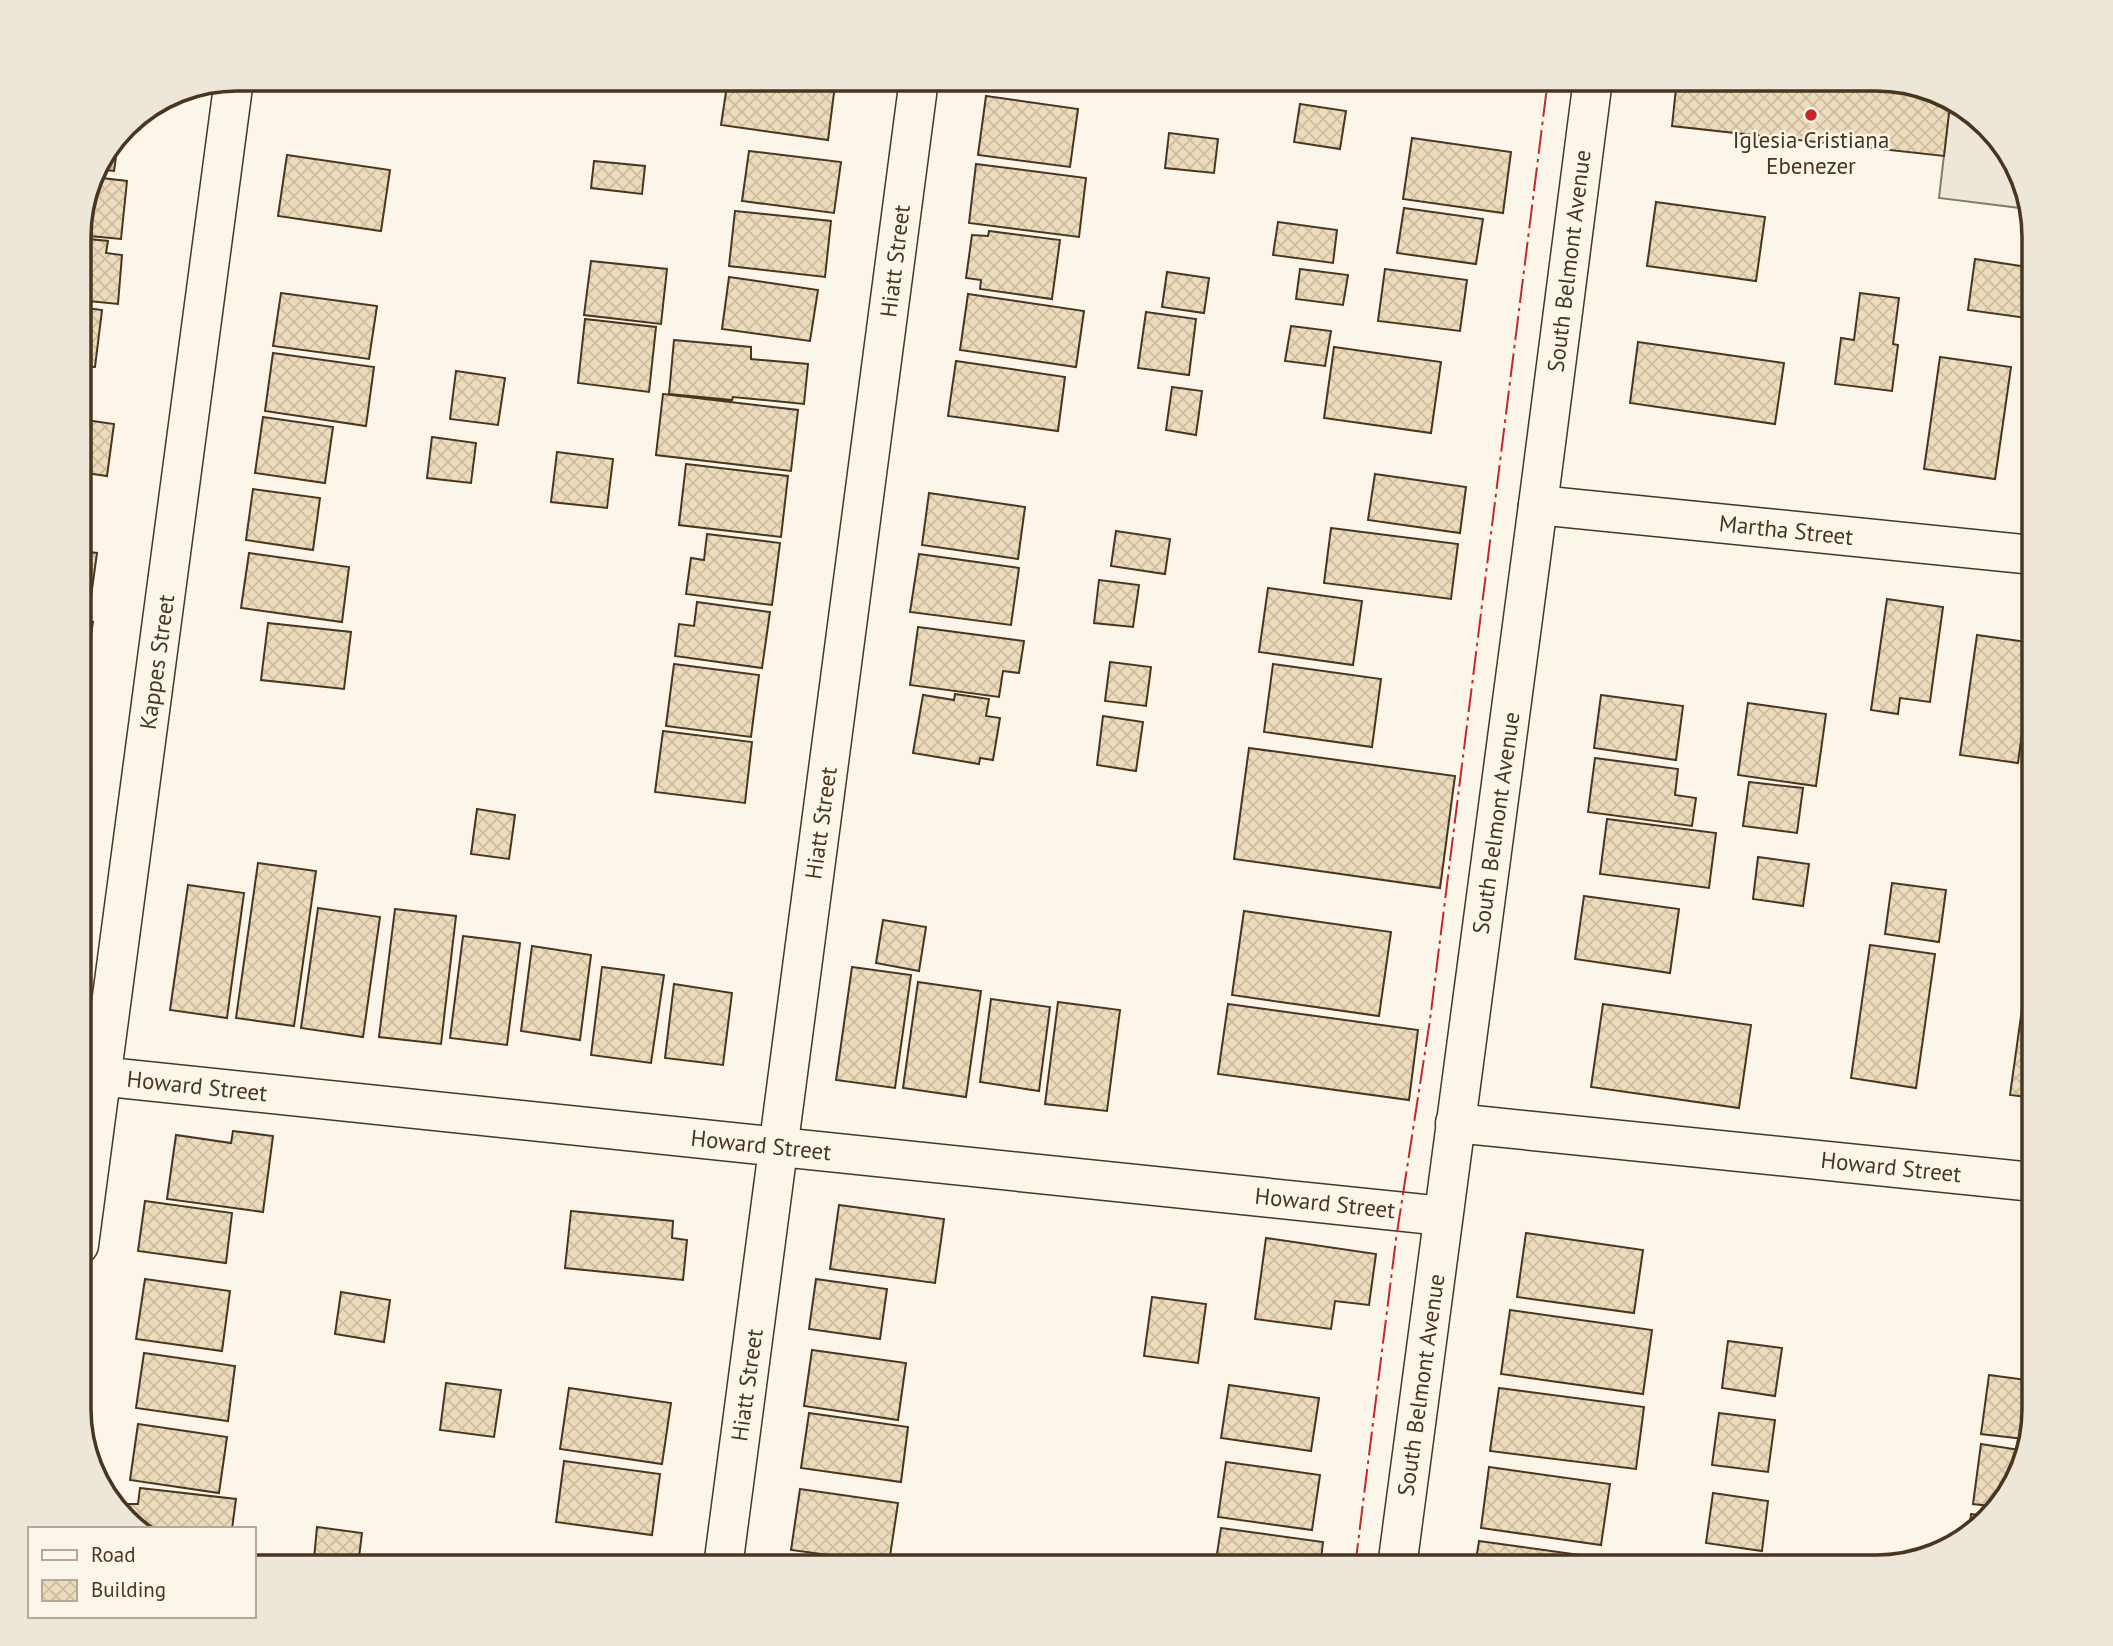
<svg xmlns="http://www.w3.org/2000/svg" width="2113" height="1646" font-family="'PT Sans',sans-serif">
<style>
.parking{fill:#ede7d9;stroke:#887966;stroke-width:2}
.building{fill:url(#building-cross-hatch);stroke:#4a3520;stroke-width:2}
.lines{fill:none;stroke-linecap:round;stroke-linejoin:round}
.minor-casing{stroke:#4a3520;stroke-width:41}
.major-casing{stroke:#4a3520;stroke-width:41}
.minor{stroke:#fbf6e9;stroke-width:38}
.major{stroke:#fbf6e9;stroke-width:38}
.power{stroke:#c62828;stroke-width:2;stroke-dasharray:24 5 3.5 5;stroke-linecap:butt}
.poi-dot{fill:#c62828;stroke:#fbf6e9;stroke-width:2.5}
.labels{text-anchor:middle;stroke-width:5;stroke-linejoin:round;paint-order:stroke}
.poi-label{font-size:23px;fill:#4a3520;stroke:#fbf6e9}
.street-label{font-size:23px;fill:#4a3520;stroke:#fbf6e9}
.rim{fill:none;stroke:#4a3520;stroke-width:3.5}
</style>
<defs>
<pattern id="building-cross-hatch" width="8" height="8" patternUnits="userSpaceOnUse" patternTransform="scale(1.75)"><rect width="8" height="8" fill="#ecdcbc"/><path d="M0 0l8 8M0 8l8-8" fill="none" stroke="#ccbda1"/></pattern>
</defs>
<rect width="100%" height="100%" fill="#fbf6e9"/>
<path class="parking" d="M1950 104 1972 112 2018 168 2028 209 1939 198Z"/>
<path class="building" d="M306 79H370L368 89 306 80Z
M728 79H791L835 85 828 140 721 125Z
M1677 79H1876L1950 104 1944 156 1672 126Z
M986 96 1078 109 1070 167 978 155Z
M1300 104 1346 111 1340 149 1294 142Z
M1169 133 1218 139 1214 173 1165 168Z
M119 136 114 171 95 169V167Z
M1412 138 1511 152 1503 213 1403 199Z
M749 151 841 162 834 213 742 201Z
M287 155 390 170 381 231 278 216Z
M594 161 645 166 642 194 591 188Z
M976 164 1086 178 1079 237 969 223Z
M93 177 127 181 121 239 79 235V227Z
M1656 202 1765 217 1756 281 1647 266Z
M1404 208 1483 219 1476 264 1397 253Z
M735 211 831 221 825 277 729 266Z
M1278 222 1337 230 1333 263 1273 255Z
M989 231 1060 240 1052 299 980 289 981 280 966 278 972 235 988 236Z
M79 238 108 241 106 253 122 255 118 304 79 300Z
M1975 259 2034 268V319L1968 310Z
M591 261 667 269 661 324 584 315Z
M1300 269 1348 275 1343 305 1296 299Z
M1385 269 1467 280 1460 331 1378 321Z
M1167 272 1209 278 1204 313 1162 307Z
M729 277 818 290 810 341 722 329Z
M281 293 377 306 369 359 273 346Z
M1860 293 1899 298 1893 344 1898 345 1892 391 1835 384 1841 338 1854 340Z
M968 294 1084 311 1076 367 960 350Z
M79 307 102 310 95 367 79 366Z
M1146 312 1196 319 1189 375 1138 368Z
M585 319 656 327 649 392 578 383Z
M1291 326 1331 331 1325 366 1285 361Z
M674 340 751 347V359L808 364 804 404 733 397 732 400 669 394Z
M1638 342 1784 363 1775 424 1630 403Z
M1334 347 1441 362 1431 433 1324 418Z
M273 353 374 367 366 426 265 411Z
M1940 357 2011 367 1995 479 1924 469Z
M956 361 1065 377 1058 431 948 416Z
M456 371 505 378 498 425 450 419Z
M1172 387 1202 391 1196 435 1166 430Z
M663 394 798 410 791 471 656 455Z
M263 417 333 427 325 483 255 473Z
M79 419 114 424 107 476 79 472Z
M432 437 476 443 471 483 427 478Z
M557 452 613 459 607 508 551 502Z
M686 464 788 476 781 537 679 525Z
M1375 474 1466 487 1460 533 1368 520Z
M253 489 320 498 313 550 246 540Z
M929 493 1025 507 1018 559 922 545Z
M1331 528 1458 544 1451 599 1324 583Z
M1116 531 1170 539 1165 574 1111 566Z
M707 534 780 543 772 605 686 594 691 558 704 560Z
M79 551 97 553 89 611 79 609Z
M249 553 349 567 342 622 241 608Z
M919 554 1019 568 1011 625 910 612Z
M1099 580 1139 585 1133 627 1094 623Z
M1268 588 1362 601 1353 665 1259 652Z
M1887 599 1943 607 1930 702 1900 698 1898 714 1871 710Z
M697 602 770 612 762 668 675 656 679 624 694 626Z
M79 621 93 622 84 681H79Z
M268 623 351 632 344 689 261 680Z
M918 627 1024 641 1019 673 1003 671 999 697 910 685Z
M1977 635 2034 643 2018 763 1960 755Z
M1110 662 1151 667 1146 706 1105 701Z
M674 664 759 675 751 737 666 726Z
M1273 664 1381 679 1372 747 1264 732Z
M955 694 989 699 986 716 1000 718 993 760 980 758 979 764 913 753 923 695 954 700Z
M1601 695 1683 706 1676 760 1594 748Z
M1748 703 1826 714 1816 786 1738 775Z
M1103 716 1143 722 1136 771 1097 765Z
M663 731 752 742 745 803 655 792Z
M1249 748 1455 776 1440 888 1234 859Z
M1595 758 1678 769 1675 795 1696 798 1692 826 1588 812Z
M1749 782 1803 788 1797 833 1743 826Z
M477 809 515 815 509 859 471 854Z
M1607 819 1716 833 1709 888 1600 874Z
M1758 857 1809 864 1803 906 1753 899Z
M258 863 316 871 294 1026 236 1018Z
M1892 883 1946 890 1939 942 1885 934Z
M188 885 244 893 227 1018 170 1010Z
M1584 896 1679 909 1670 973 1575 959Z
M318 908 380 917 363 1037 301 1028Z
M395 909 456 916 441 1044 379 1037Z
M1244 911 1391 932 1379 1016 1232 995Z
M883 920 926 927 919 971 876 963Z
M463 936 520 943 507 1045 450 1038Z
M1870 945 1935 954 1916 1088 1851 1078Z
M532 946 591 955 580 1040 521 1031Z
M2028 966 2034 967V1098L2010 1095Z
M602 967 664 975 651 1063 591 1055Z
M852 967 911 975 895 1088 836 1080Z
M918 982 981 991 966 1097 903 1088Z
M674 984 732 993 723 1065 665 1058Z
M991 999 1050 1007 1039 1091 980 1082Z
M1058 1002 1120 1010 1107 1111 1045 1104Z
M1228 1004 1418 1030 1409 1100 1218 1074Z
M1603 1004 1751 1025 1739 1108 1591 1087Z
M233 1131 273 1136 263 1212 167 1199 176 1135 231 1143Z
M145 1201 232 1213 226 1263 138 1251Z
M839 1205 944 1219 935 1283 830 1269Z
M571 1211 673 1221 672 1238 687 1240 683 1280 565 1268Z
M1526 1233 1643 1250 1634 1313 1517 1297Z
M1266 1238 1376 1254 1369 1305 1335 1301 1331 1329 1255 1319Z
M145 1279 230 1291 222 1351 136 1339Z
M816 1279 887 1289 880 1339 809 1329Z
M341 1292 390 1300 384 1342 335 1334Z
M1152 1297 1206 1304 1198 1363 1144 1356Z
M1510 1310 1652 1330 1643 1394 1501 1374Z
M1728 1341 1782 1348 1775 1396 1722 1388Z
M812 1350 906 1363 898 1420 804 1406Z
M144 1353 235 1366 228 1421 136 1408Z
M1989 1375 2034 1381V1409L2024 1439 1981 1434Z
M446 1383 501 1390 494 1437 440 1430Z
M1229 1385 1319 1398 1311 1451 1221 1438Z
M569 1388 671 1403 662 1464 560 1449Z
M1499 1388 1644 1407 1636 1469 1490 1451Z
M809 1413 908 1427 901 1482 801 1468Z
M1719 1413 1775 1420 1768 1472 1712 1465Z
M138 1424 227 1437 219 1493 130 1480Z
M1981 1444 2020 1450 2001 1505 1999 1507 1973 1504Z
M564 1461 660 1474 652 1535 556 1522Z
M1226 1462 1320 1475 1312 1530 1218 1517Z
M1489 1467 1610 1484 1601 1545 1481 1528Z
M140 1488 236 1499 232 1529H136L128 1519 129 1504H138Z
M800 1489 898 1503 889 1563 791 1550Z
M1713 1493 1768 1501 1762 1551 1706 1543Z
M1971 1514 1988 1516 1969 1532Z
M317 1527 362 1533 358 1565 314 1559Z
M1221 1528 1323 1542 1320 1567H1215Z
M1479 1541 1624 1561 1623 1567H1475Z"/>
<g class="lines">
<g class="minor-casing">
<path id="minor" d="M1538 505 2034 555
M79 1074 1443 1216
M1455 1123 2034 1182
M79 1245 234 79
M723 1567 919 79"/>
</g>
<g class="major-casing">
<path id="major" d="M1397 1567 1538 505 1593 79"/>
</g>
<use href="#minor" class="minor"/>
<use href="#major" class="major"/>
<path class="power" d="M1355 1567 1396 1239 1430 1020 1548 79"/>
</g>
<circle class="poi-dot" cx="1811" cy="115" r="7"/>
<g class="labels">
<g class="poi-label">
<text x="1811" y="148">Iglesia Cristiana<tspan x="1811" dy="26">Ebenezer</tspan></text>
</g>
<g class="street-label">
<text transform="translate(895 261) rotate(-83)" y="8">Hiatt Street</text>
<text transform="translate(1569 261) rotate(-83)" y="8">South Belmont Avenue</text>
<text transform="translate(1786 530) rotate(6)" y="8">Martha Street</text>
<text transform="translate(157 662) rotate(-82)" y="8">Kappes Street</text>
<text transform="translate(821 823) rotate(-82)" y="8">Hiatt Street</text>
<text transform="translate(1496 823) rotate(-82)" y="8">South Belmont Avenue</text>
<text transform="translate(197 1086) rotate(6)" y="8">Howard Street</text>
<text transform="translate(761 1145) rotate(6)" y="8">Howard Street</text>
<text transform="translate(1891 1167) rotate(6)" y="8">Howard Street</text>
<text transform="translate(1325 1203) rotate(6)" y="8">Howard Street</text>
<text transform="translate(747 1385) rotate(-82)" y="8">Hiatt Street</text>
<text transform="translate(1421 1385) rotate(-82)" y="8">South Belmont Avenue</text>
</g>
</g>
<path d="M0 0H2113V1646H0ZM237 91H1876A146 146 0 0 1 2022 237V1409A146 146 0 0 1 1876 1555H237A146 146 0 0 1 91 1409V237A146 146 0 0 1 237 91Z" fill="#ede7d9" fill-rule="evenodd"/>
<path class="rim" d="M237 91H1876A146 146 0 0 1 2022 237V1409A146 146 0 0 1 1876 1555H237A146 146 0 0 1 91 1409V237A146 146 0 0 1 237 91Z"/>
<rect x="28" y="1527" width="228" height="91" fill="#fbf6e9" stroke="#b4a999" stroke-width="2"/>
<rect x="42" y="1550" width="35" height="10" fill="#fbf6e9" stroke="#b4a999" stroke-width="2"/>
<text x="91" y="1562" font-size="21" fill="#4a3520">Road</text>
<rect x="42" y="1580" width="35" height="21" fill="url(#building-cross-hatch)" stroke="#b4a999" stroke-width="2"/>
<text x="91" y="1597" font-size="21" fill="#4a3520">Building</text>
</svg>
